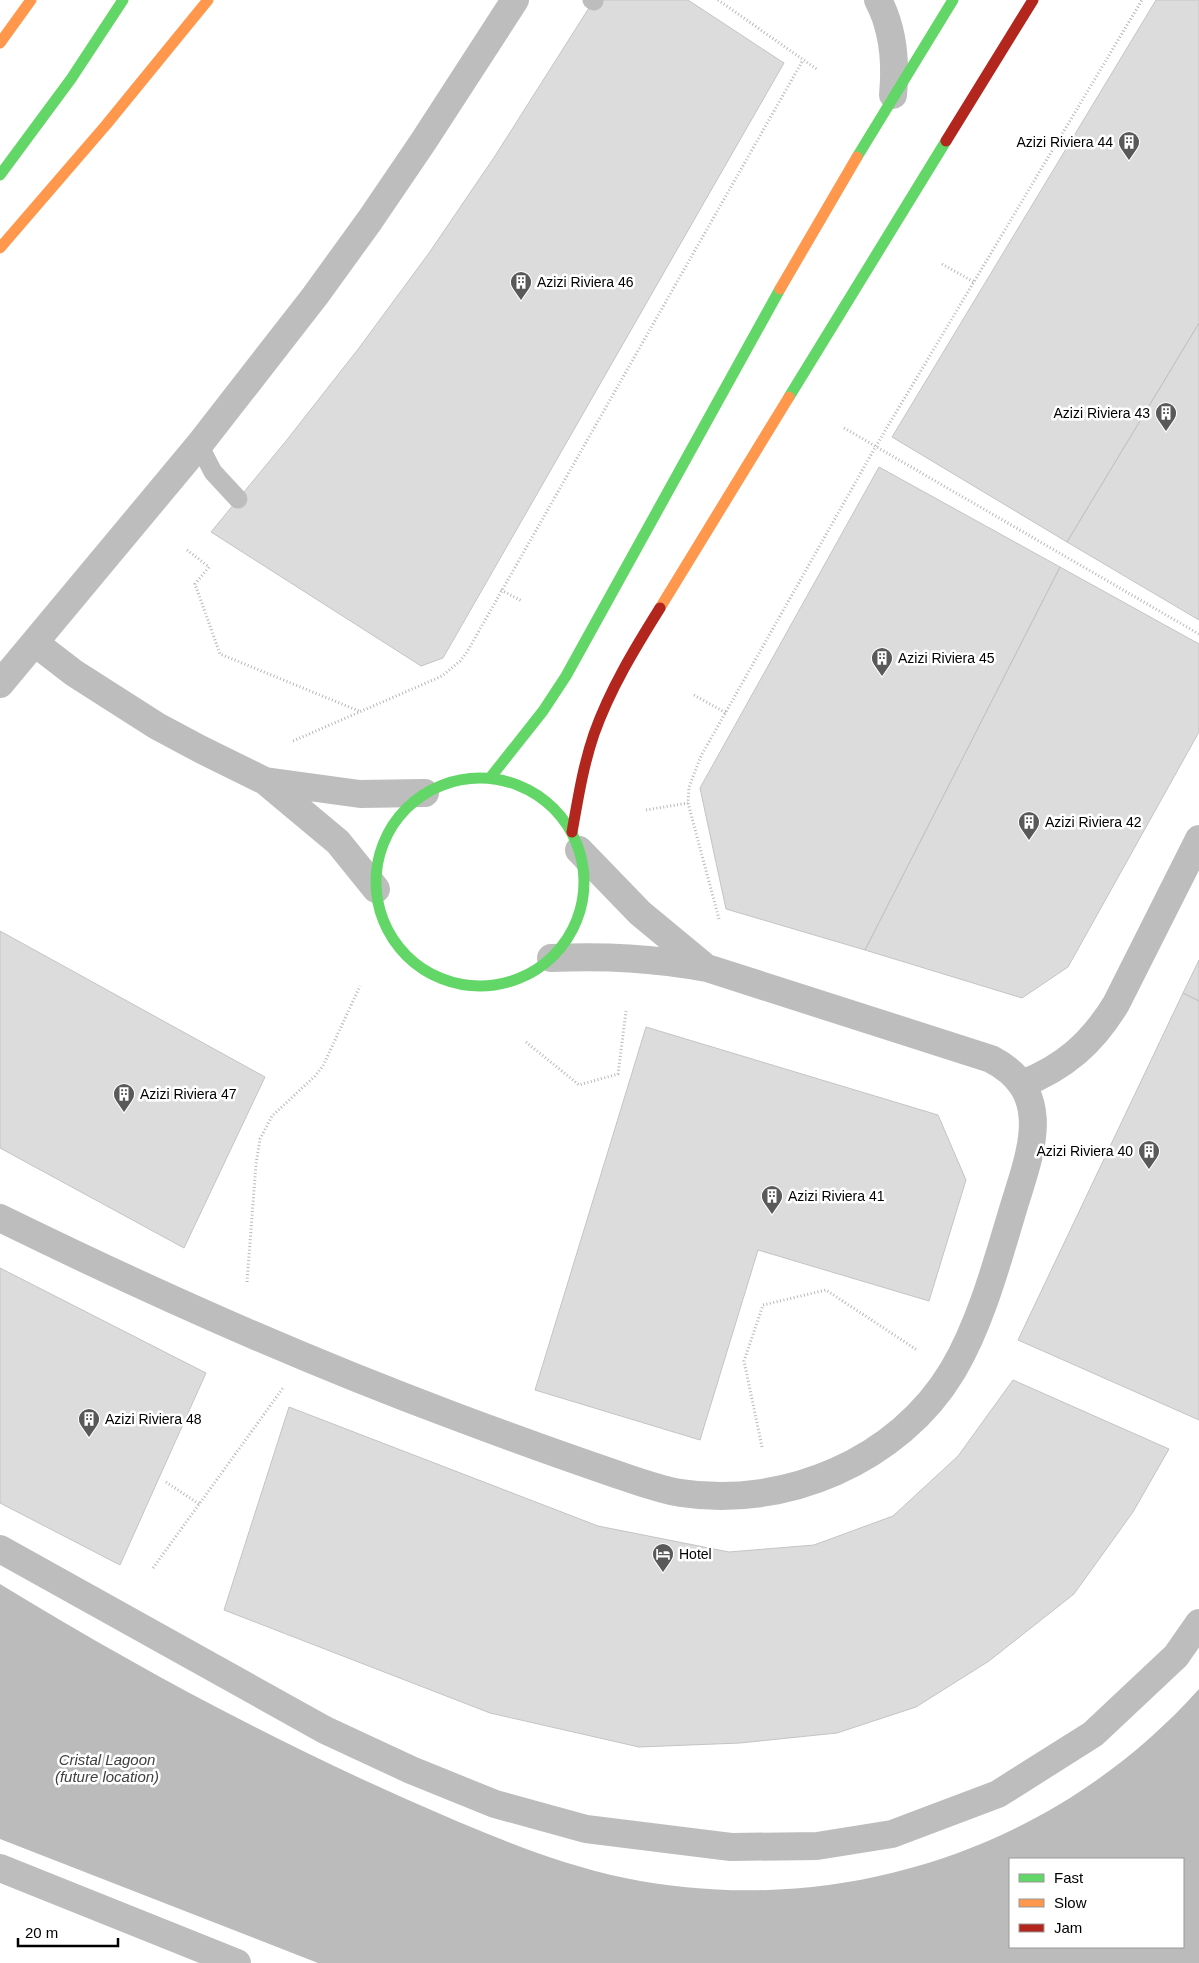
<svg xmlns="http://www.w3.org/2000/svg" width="1199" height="1963" font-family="Helvetica,sans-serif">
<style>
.water{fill:#bbb;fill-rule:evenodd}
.building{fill:#dcdcdc;stroke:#c4c4c4}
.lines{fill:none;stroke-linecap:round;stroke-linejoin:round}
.path{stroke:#b8b8b8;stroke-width:3;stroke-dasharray:1 2.5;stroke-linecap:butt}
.lane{stroke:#bdbdbd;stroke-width:19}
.street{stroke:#bdbdbd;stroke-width:28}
.fast{stroke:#63d668;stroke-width:11}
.slow{stroke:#ff974d;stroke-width:11}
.jam{stroke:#b3261e;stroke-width:11}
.labels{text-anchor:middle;stroke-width:5;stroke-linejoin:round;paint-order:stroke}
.poi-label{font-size:14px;fill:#000;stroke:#fff;text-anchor:start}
.water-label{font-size:15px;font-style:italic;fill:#3f3f3f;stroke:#fff}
</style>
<rect width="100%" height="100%" fill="#fff"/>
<path class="water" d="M0 1584C131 1664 266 1737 406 1799 477 1830 549 1862 625 1878 837 1921 1055 1850 1199 1689V1963H318L0 1839ZM1010 1859H1183V1947H1010Z"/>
<path class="building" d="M594 0H688L784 63 443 658 421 666 211 532 286 441 359 348 429 253 495 156Z
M1156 0H1199V323L1067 542 892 437Z
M1199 323V620L1067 542Z
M879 467 1060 567 865 950 726 909 700 788Z
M1060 567 1199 644V732L1068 967 1022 998 865 950Z
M0 931 265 1077 184 1248 0 1148Z
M1199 960V1001L1183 993Z
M1183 993 1199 1001V1420L1018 1340Z
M646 1027 938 1115 966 1180 929 1301 758 1250 700 1440 535 1390Z
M0 1268 206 1373 120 1565 0 1503Z
M1013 1380 1169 1449 1133 1512 1074 1594 989 1661 916 1707 837 1733 740 1743 639 1747 490 1713 224 1610 289 1407 598 1526 729 1552 814 1545 893 1516 958 1456Z"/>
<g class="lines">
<path class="path" d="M718 0 818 70
M942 264 974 282
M844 428 1199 634
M187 550 209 567 195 584 220 654 359 711
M501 590 522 601
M694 695 726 713
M293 741 442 676 460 661 467 652 803 60
M646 810 688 803
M719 919 688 803 689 787 701 756 876 446 1142 0
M526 1042 579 1085 618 1074 626 1011
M247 1282 256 1164 260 1139 272 1116 315 1076 323 1066 360 986
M762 1447 744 1361 763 1305 826 1290 917 1350
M166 1482 199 1504
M153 1568 283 1388"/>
<path class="lane" d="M592 0 594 1
M199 445 213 472 238 499"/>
<path class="street" d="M878 0C894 30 896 63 893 95
M35 643 74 673 157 726 200 749 265 781 338 842 376 889
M0 684 199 445 315 296 370 220 423 142 515 0
M265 781 360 794 425 793
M579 850 640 913 704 966
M1022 1084C1065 1067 1092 1043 1116 1004L1199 839
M0 1218C147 1290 296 1357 449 1414 502 1434 554 1453 607 1471 631 1479 656 1489 681 1493 784 1509 899 1461 953 1370 981 1323 998 1259 1014 1206 1031 1151 1055 1092 991 1059L707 968C652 958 607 956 551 958
M0 1549 325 1730 411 1770 495 1804 586 1829 731 1847 817 1846 892 1834 998 1794 1093 1734 1176 1656 1199 1623
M0 1868 237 1963"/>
<path class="fast" d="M857 157 953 0
M0 175 71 79 123 0
M789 397 946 141
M376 882a104 104 0 1 1 208 0a104 104 0 1 1-208 0Z
M490 778 543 711 566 676 780 289"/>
<path class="slow" d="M0 43 31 0
M0 248 106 125 208 0
M780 289 857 157
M660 608 789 397"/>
<path class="jam" d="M946 141 1033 0
M572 832C578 799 583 766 594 734 610 689 635 648 660 608"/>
</g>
<defs>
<g id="building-pin" transform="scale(1.125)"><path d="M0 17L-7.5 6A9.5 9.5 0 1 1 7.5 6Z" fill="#595959" stroke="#fff"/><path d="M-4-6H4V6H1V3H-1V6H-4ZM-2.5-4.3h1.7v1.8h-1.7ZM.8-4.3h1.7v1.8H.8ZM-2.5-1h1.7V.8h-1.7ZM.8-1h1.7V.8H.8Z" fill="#fff"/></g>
<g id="hotel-pin" transform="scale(1.125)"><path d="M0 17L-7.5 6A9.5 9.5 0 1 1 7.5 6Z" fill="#595959" stroke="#fff"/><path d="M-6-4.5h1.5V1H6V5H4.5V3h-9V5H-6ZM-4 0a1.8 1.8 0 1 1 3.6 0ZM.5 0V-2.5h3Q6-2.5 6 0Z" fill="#fff"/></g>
</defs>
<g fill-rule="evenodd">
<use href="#building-pin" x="1129" y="142"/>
<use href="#building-pin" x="521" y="282"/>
<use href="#building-pin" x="1166" y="413"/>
<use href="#building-pin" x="882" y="658"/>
<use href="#building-pin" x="1029" y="822"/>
<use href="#building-pin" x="124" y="1094"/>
<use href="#building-pin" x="1149" y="1151"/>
<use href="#building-pin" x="772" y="1196"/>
<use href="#building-pin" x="89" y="1419"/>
<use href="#hotel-pin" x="663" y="1554"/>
</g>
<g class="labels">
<g class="poi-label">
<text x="1113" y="147" text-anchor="end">Azizi Riviera 44</text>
<text x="537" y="287">Azizi Riviera 46</text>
<text x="1150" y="418" text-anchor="end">Azizi Riviera 43</text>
<text x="898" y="663">Azizi Riviera 45</text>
<text x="1045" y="827">Azizi Riviera 42</text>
<text x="140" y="1099">Azizi Riviera 47</text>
<text x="1133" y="1156" text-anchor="end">Azizi Riviera 40</text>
<text x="788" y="1201">Azizi Riviera 41</text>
<text x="105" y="1424">Azizi Riviera 48</text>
<text x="679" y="1559">Hotel</text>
</g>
<g class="water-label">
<text x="107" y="1765">Cristal Lagoon<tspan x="107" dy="17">(future location)</tspan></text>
</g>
</g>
<rect x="1009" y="1858" width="175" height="90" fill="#ffffff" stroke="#999999"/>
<rect x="1019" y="1874" width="25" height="8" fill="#63d668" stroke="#999999"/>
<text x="1054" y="1883" font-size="15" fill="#000000">Fast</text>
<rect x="1019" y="1899" width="25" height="8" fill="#ff974d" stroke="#999999"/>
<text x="1054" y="1908" font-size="15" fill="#000000">Slow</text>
<rect x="1019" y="1924" width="25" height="8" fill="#b3261e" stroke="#999999"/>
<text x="1054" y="1933" font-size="15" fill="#000000">Jam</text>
<path d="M18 1938v8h100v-8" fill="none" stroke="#000000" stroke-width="2.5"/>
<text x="25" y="1938" font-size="15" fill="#000000" stroke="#ffffff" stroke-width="4" paint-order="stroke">20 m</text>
</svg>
